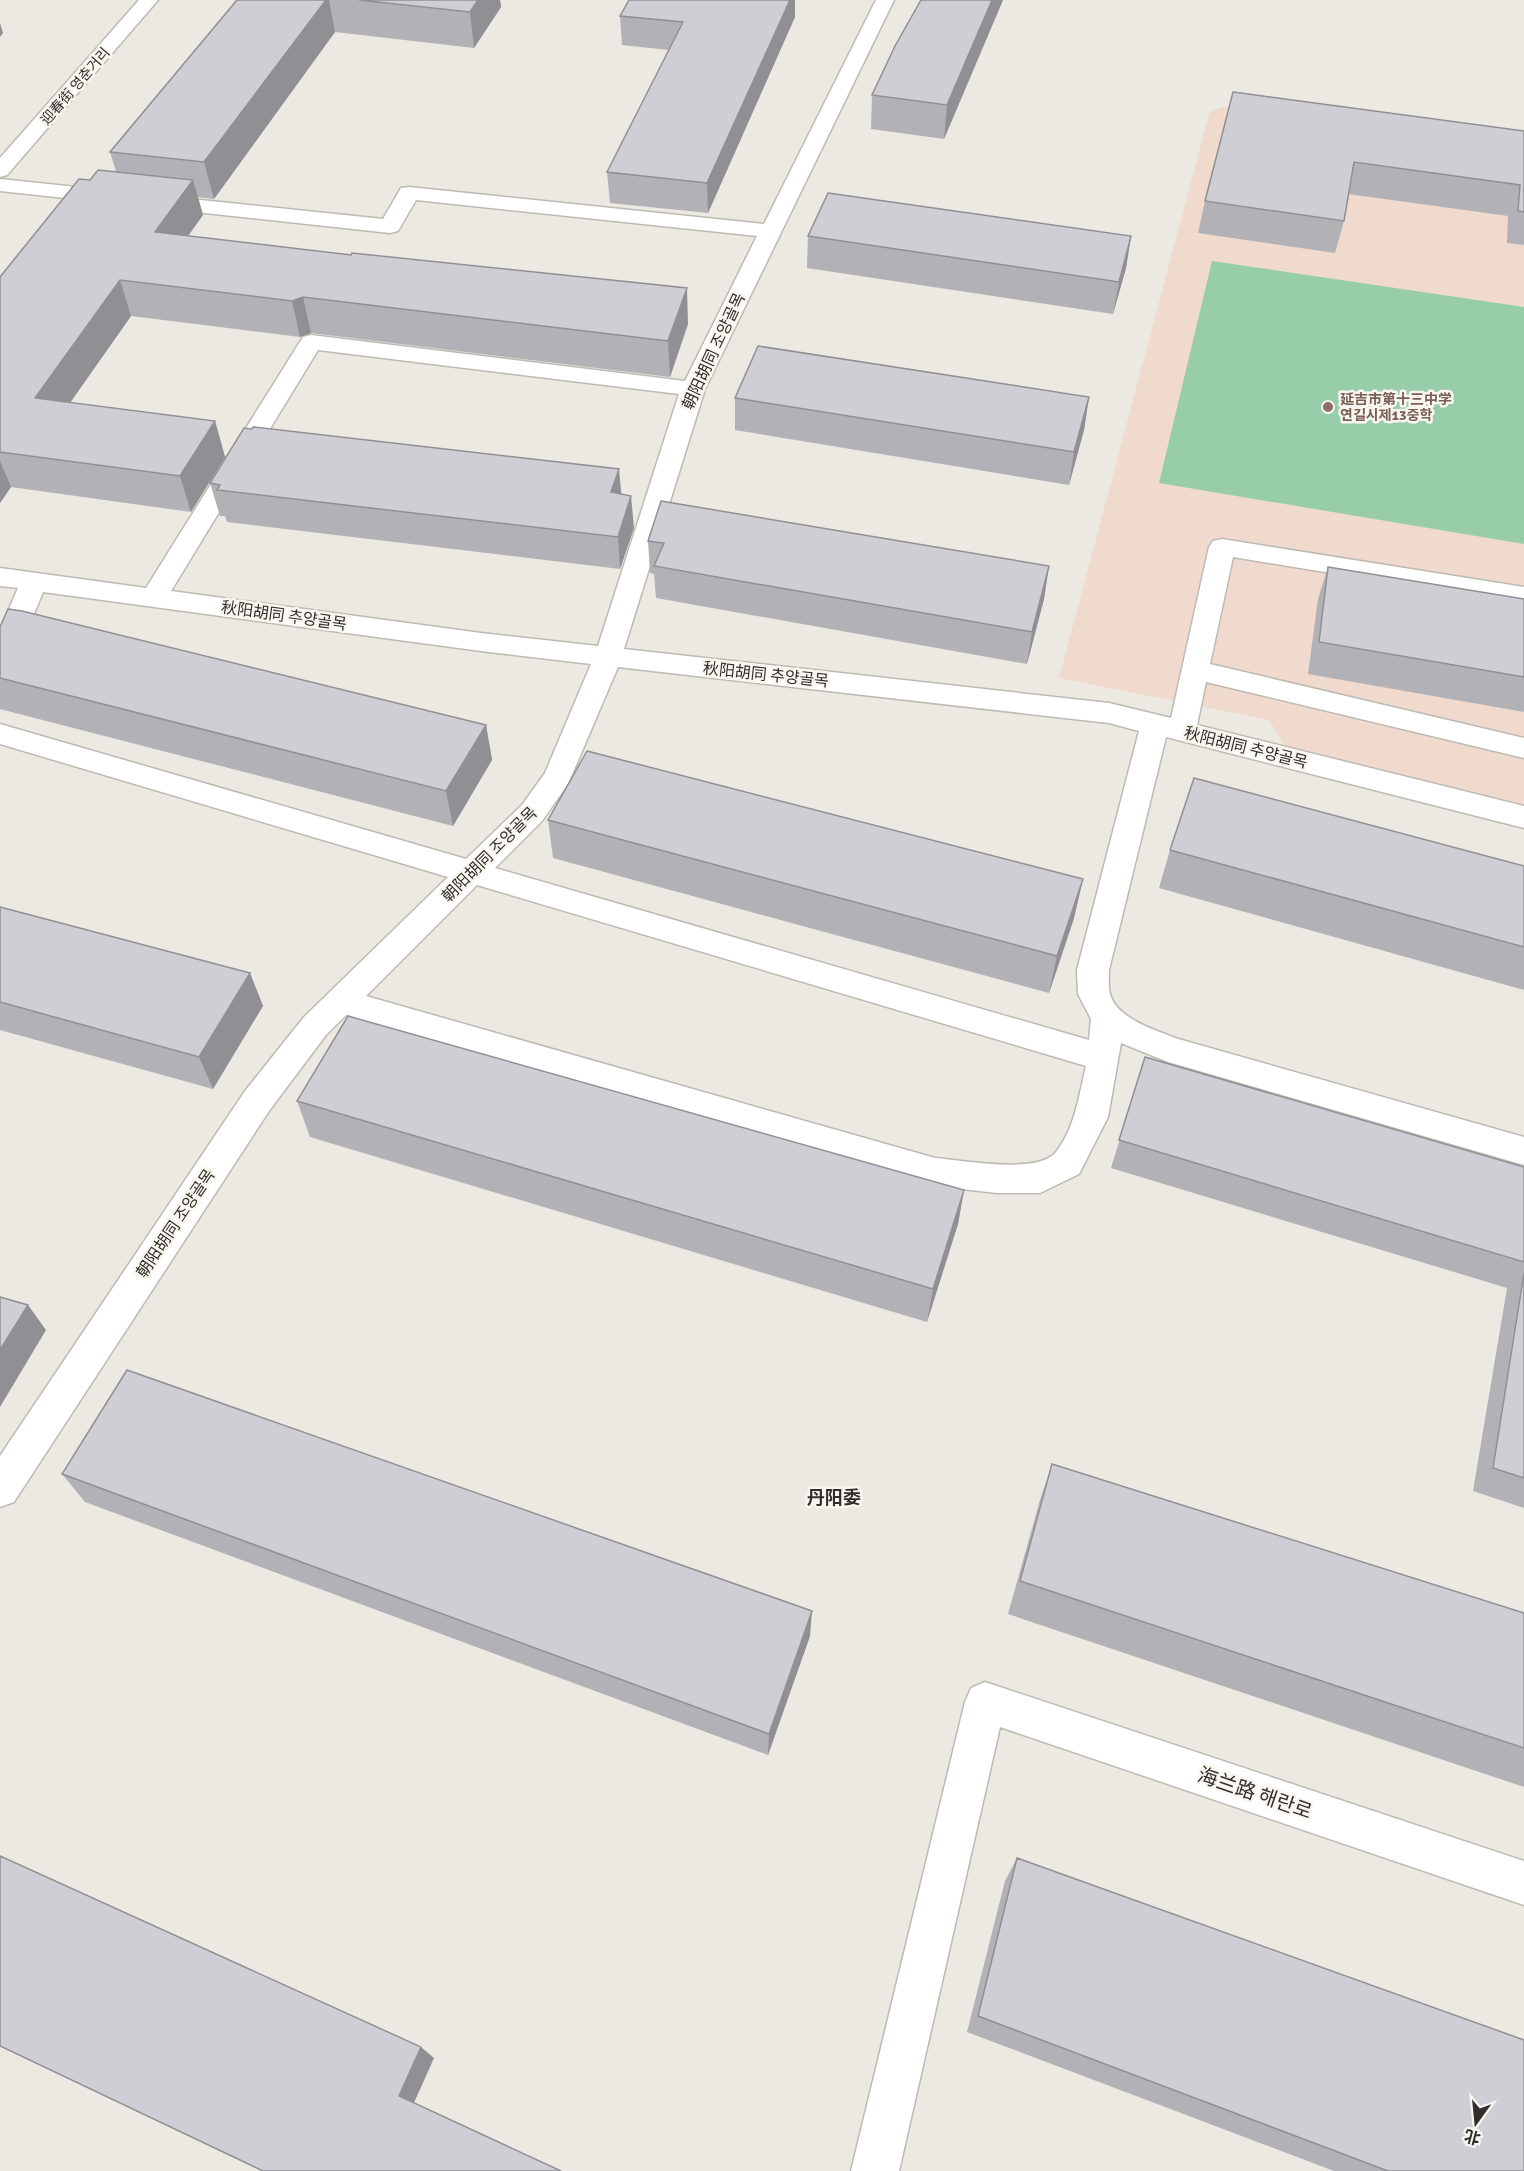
<svg xmlns="http://www.w3.org/2000/svg" width="1524" height="2171" font-family="Signika,'Noto Sans SC','Noto Sans KR',sans-serif">
<style>
.education{fill:#f0dace}
.green{fill:#97cda9}
.lines{fill:none;stroke-linecap:round;stroke-linejoin:round}
.minor-casing{stroke:#bdbab3;stroke-width:3}
.minor{fill:#fff;fill-rule:evenodd}
.wall{fill:#b1b1b6}
.shaded-wall{fill:#909094}
.building{fill:#ceced4;stroke:#909094;stroke-width:1.5}
.education-dot{fill:#8d6e63;stroke:#f9f6ef;stroke-width:2}
.labels{text-anchor:middle;stroke-width:5;stroke-linejoin:round;paint-order:stroke}
.far-street-label{font-size:14px;fill:#2f2e2c;stroke:#f9f6ef}
.far-education-label{font-size:14px;font-weight:bold;fill:#785e54;stroke:#f9f6ef;text-anchor:start}
.street-label{font-size:16px;fill:#2f2e2c;stroke:#f9f6ef}
.neighbourhood-label{font-size:18px;font-weight:bold;fill:#2f2e2c;stroke:#f9f6ef}
.near-street-label{font-size:20px;fill:#2f2e2c;stroke:#f9f6ef}
</style>
<rect width="100%" height="100%" fill="#ece8e2"/>
<path class="education" d="M1229 106 1524 136V805L1287 749 1269 720 1059 678 1210 111Z"/>
<path class="green" d="M1212 261 1524 307V544L1159 483Z"/>
<g class="lines">
<g class="minor-casing">
<path id="minor" d="M139 0H158L7 175 0 177V158Z
M876 0H894L705 389 624 649 1109 703 1171 718 1209 547 1213 541 1222 539 1524 587V605L1233 557 1210 664 1524 738V758L1206 682 1197 725 1524 806V828L1166 737 1109 970C1109 978 1108 986 1110 994 1117 1019 1154 1029 1175 1038L1524 1137V1165L1168 1062 1121 1043 1108 1117 1079 1174 1040 1193H997L935 1186 346 1015 326 1035 269 1111 14 1502 0 1507V1456L245 1091 304 1017 448 877 0 744V724L466 859 522 805 545 773 591 664 481 651 43 592 14 663 10 670 0 672V630L18 588 0 586V568L146 588 303 337 311 335 685 381 757 236 416 200 398 231 390 233 0 191V179L383 219 401 188 409 187 764 224ZM318 350 679 394 598 646 481 633 171 591ZM618 667 1109 723 1139 731 1077 970 1078 994 1091 1019 1089 1040 495 868 542 821 568 784ZM477 885 1086 1066C1079 1095 1075 1128 1056 1152 1038 1175 961 1160 935 1158L366 996Z
M985 1682 1524 1861V1905L1000 1727 899 2171H851L965 1702 971 1688Z"/>
</g>
<use href="#minor" class="minor"/>
</g>
<path class="wall" d="M237 0H500L501 7 474 48 335 32 214 199 198 197 203 215 188 236 688 324 670 377 311 333 300 337 131 316 70 403 215 421 225 457 191 512 11 487 0 503V277L90 180 116 171 110 152Z
M921 0H1003L944 139 871 129 872 95Z
M620 16 795 17 708 213 610 203 607 172 669 50 622 45Z
M1233 92 1524 131V245L1507 243 1508 216 1348 194 1344 221 1335 253 1198 233 1205 201Z
M808 236H1131L1126 268 1113 314 807 268Z
M1089 397 1084 430 1069 485 735 430V398Z
M210 483 621 494 634 528 620 569 227 522 225 516H220Z
M648 541 1049 566 1044 599 1027 664 656 598 654 574 650 573Z
M1328 567 1524 599V712L1308 674 1318 599Z
M0 627 486 725 492 760 453 826 0 709Z
M548 820 1083 879 1074 918 1049 993 553 858Z
M1170 850 1524 866V990L1159 888Z
M0 907 250 973 263 1006 213 1089 0 1030Z
M1145 1057 1524 1167V1508L1473 1491 1507 1288 1111 1168Z
M297 1101 964 1190 958 1224 927 1322 310 1137Z
M1052 1464 1524 1613V1787L1008 1614 1040 1500Z
M62 1474 810 1636 768 1755 85 1502Z
M1017 1858 1524 2171H1334L967 2032 1005 1881Z"/>
<path class="shaded-wall" d="M326 0H329L335 32 214 199 204 162Z
M478 0H500L501 7 474 48 470 12Z
M790 0H795V17L708 213 707 183Z
M992 0H1003L944 139 947 105Z
M0 23 3 33 0 37Z
M193 180 203 215 165 268 155 232Z
M1131 236 1126 268 1113 314 1119 282Z
M120 280 131 316 48 434 35 398Z
M687 288 688 324 670 377 668 341Z
M303 297 311 333 300 337 292 301Z
M1089 397 1084 430 1069 485 1074 452Z
M215 421 225 457 191 512 180 476Z
M0 461 11 487 0 503Z
M619 469 622 501 611 492Z
M631 496 634 528 620 569 618 537Z
M1049 566 1044 599 1027 664 1032 632Z
M486 725 492 760 453 826 446 791Z
M1083 879 1074 918 1049 993 1057 956Z
M250 973 263 1006 213 1089 199 1057Z
M964 1190 958 1224 927 1322 933 1289Z
M28 1305 46 1330 0 1407V1350Z
M812 1611 810 1636 768 1755 769 1734Z
M421 2047 434 2058 413 2105 399 2096Z"/>
<path class="building" d="M237 0H326L204 162 110 152Z
M359 0H478L470 12Z
M629 0H790L707 183 607 172 683 22 620 16Z
M921 0H992L947 105 872 95 895 46Z
M1233 92 1524 131V212L1518 211 1520 185 1354 162 1344 221 1205 201Z
M98 170 193 180 155 232 351 255 352 253 687 288 668 341 303 297 292 301 120 280 35 398 215 421 180 476 0 452V277L79 179 90 180Z
M828 193 1131 236 1119 282 808 236Z
M758 346 1089 397 1074 452 735 398Z
M253 427 619 469 611 492 631 496 618 537 217 490 220 485 210 483 244 428 252 429Z
M661 501 1049 566 1032 632 654 566 664 543 648 541Z
M1328 567 1524 599V677L1319 642Z
M8 609 22 611 486 725 446 791 0 678V627Z
M587 751 1083 879 1057 956 548 820Z
M1194 778 1524 866V947L1170 850Z
M0 907 250 973 199 1057 0 1002Z
M348 1016 964 1190 933 1289 297 1101Z
M1145 1057 1524 1167V1262L1119 1140Z
M1524 1273V1478L1493 1468Z
M0 1297 28 1305 0 1350Z
M127 1370 812 1611 769 1734 62 1474Z
M1052 1464 1524 1613V1748L1020 1581Z
M0 1856 421 2047 399 2096 561 2171H263L0 2046Z
M1017 1858 1524 2040V2171H1388L978 2016Z"/>
<circle class="education-dot" cx="1328" cy="407" r="6"/>
<g class="labels">
<g class="far-street-label">
<text transform="translate(75 86) rotate(-49)" y="5">迎春街 영춘거리</text>
</g>
<g class="far-education-label">
<text x="1340" y="404">延吉市第十三中学<tspan x="1340" dy="16">연길시제13중학</tspan></text>
</g>
<g class="street-label">
<text transform="translate(713 351) rotate(-65)" y="6">朝阳胡同 조양골목</text>
<text transform="translate(284 615) rotate(8)" y="6">秋阳胡同 추양골목</text>
<text transform="translate(766 674) rotate(6)" y="6">秋阳胡同 추양골목</text>
<text transform="translate(1246 747) rotate(14)" y="6">秋阳胡同 추양골목</text>
<text transform="translate(489 854) rotate(-45)" y="6">朝阳胡同 조양골목</text>
<text transform="translate(175 1223) rotate(-56)" y="6">朝阳胡同 조양골목</text>
</g>
<g class="neighbourhood-label">
<text x="834" y="1504">丹阳委</text>
</g>
<g class="near-street-label">
<text transform="translate(1255 1793) rotate(19)" y="7">海兰路 해란로</text>
</g>
</g>
<g transform="translate(1476 2123) rotate(195)" stroke="#f9f6ef" stroke-width="4.5" paint-order="stroke">
<path d="M0-4.5L10 22L0 15L-10 22Z" fill="#2f2e2c"/>
<text y="-9" font-size="16" font-weight="bold" text-anchor="middle" fill="#2f2e2c">北</text>
</g>
</svg>
